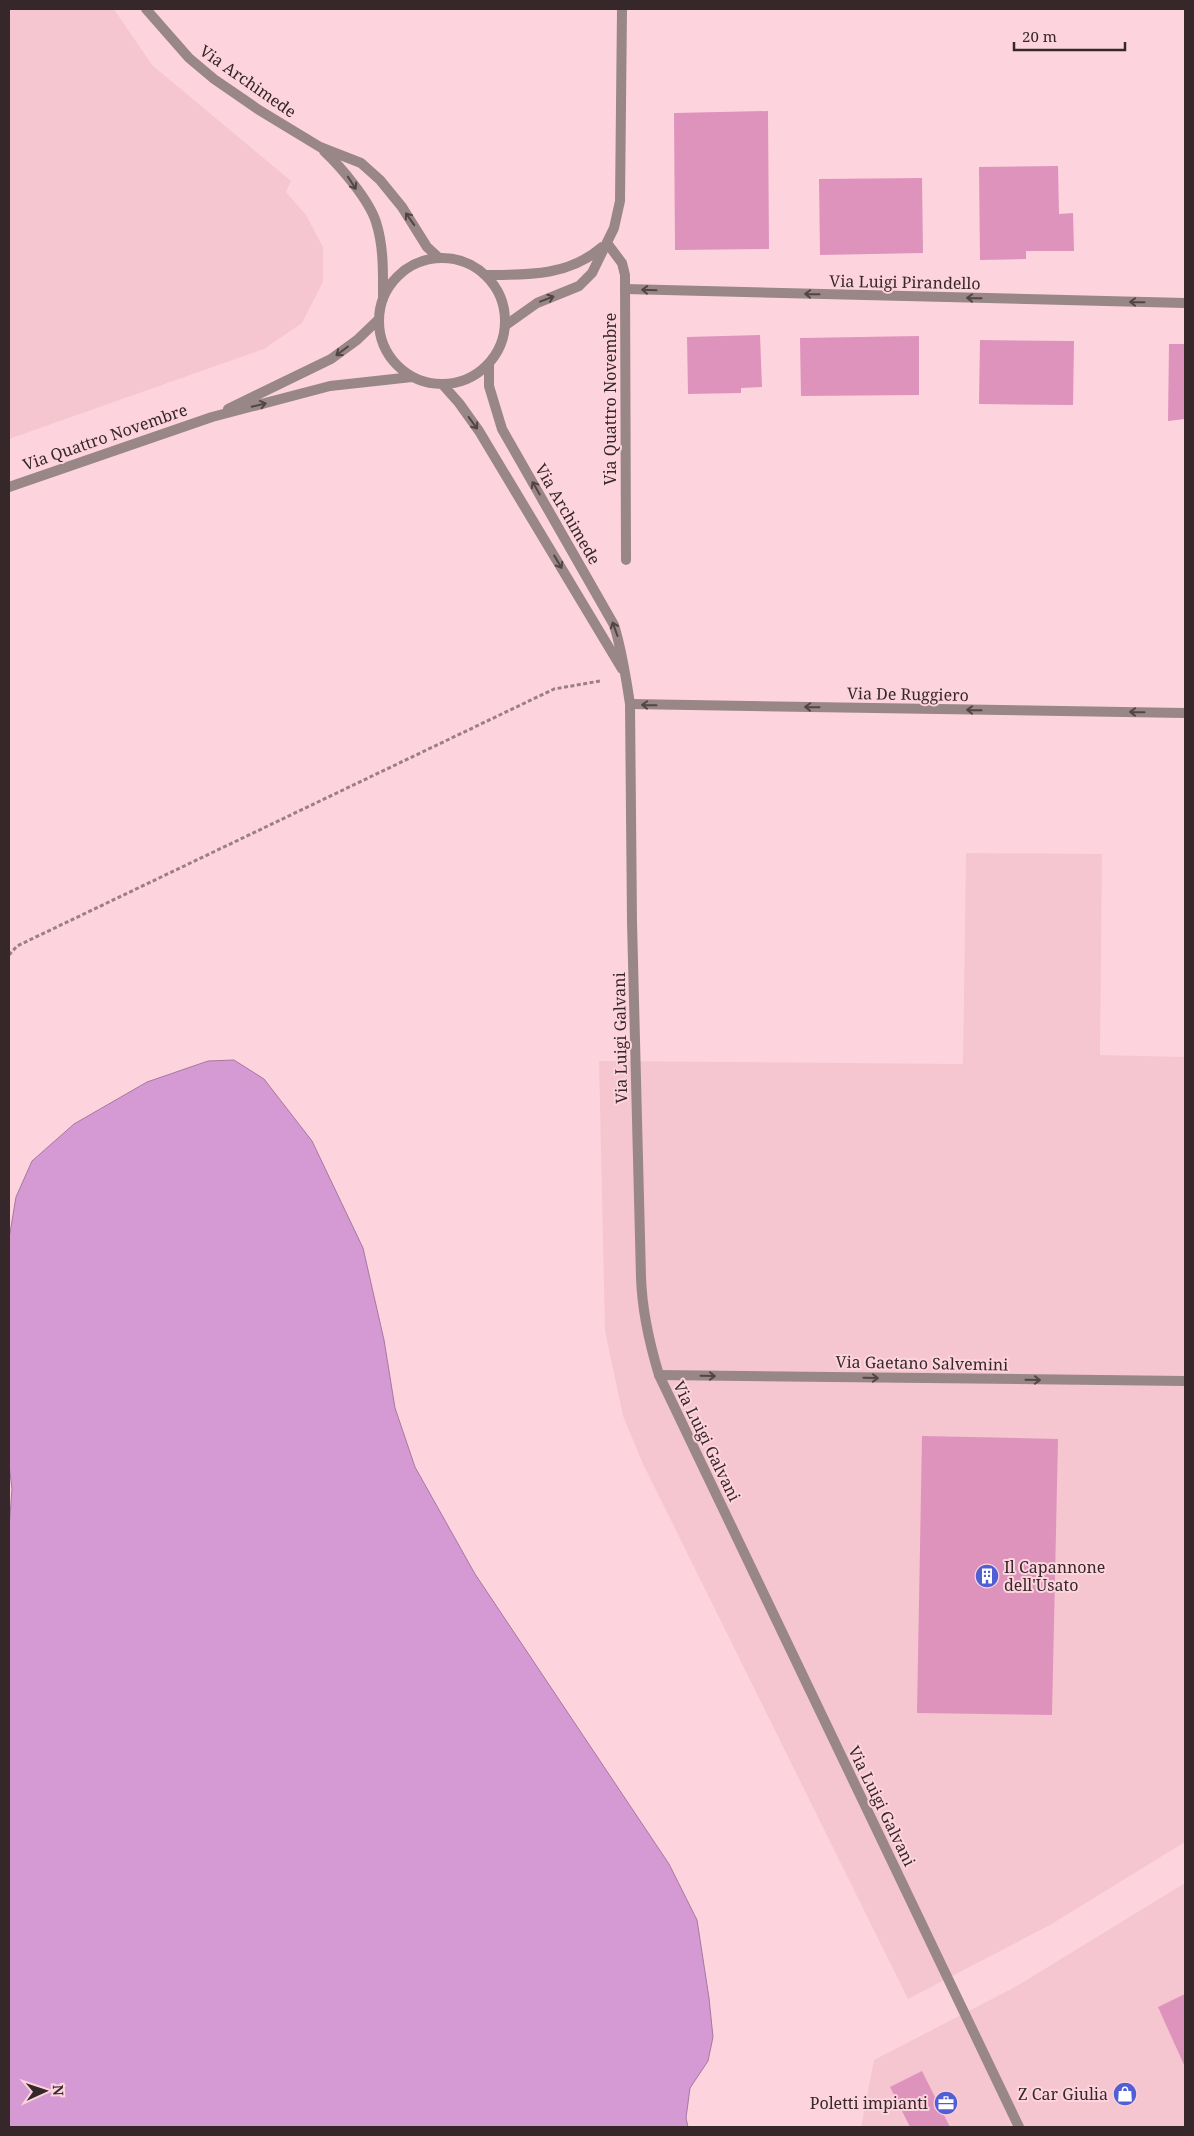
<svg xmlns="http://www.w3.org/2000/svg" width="1194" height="2136" font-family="'Noto Serif',serif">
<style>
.built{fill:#f6c6d0}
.water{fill:#d59ad3;stroke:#a578a0}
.building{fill:#de93bc}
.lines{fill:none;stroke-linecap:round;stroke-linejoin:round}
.path{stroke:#9c7f85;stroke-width:3;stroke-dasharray:4 2.5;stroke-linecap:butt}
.service{stroke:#988786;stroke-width:10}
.minor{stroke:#988786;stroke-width:10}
.tertiary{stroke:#988786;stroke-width:10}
.oneway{stroke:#534446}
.labels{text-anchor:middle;stroke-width:4;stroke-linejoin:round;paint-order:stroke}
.street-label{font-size:16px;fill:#36272a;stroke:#fdd4dd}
.poi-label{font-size:16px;fill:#36272a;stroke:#fdd4dd;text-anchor:end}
</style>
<rect width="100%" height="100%" fill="#fdd4dd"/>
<path class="built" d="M9 9H114L152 65 291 181 286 192 306 215 323 247V282L302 323 264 349 9 439Z
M966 853 1102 854 1100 1055 1185 1057V1842L1050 1925 908 1999 643 1464 623 1416 605 1331 599 1061 963 1064Z
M1185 1883V2127H861L874 2060 1015 1987Z"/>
<path class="water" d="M234 1060 264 1079 312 1141 363 1248 384 1340 395 1408 415 1467 475 1574 669 1864 697 1920 709 1998 713 2037 708 2061 690 2088 686 2118 688 2127H9V1529L12 1489 9 1465V1239L16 1197 32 1161 74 1124 147 1082 208 1061Z"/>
<path class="building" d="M768 111 769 249 675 250 674 113Z
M1058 166 1059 214 1073 213 1074 251H1026V259L980 260 979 167Z
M922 178 923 253 820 255 819 179Z
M760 335 762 387 741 388V393L688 394 687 337Z
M919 336V395L801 396 800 338Z
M980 340 1074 341 1073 405 979 404Z
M1169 344H1185V419L1168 421Z
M922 1436 1058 1439 1052 1715 917 1713Z
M1185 1994V2067L1158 2007Z
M922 2071 950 2127H910L890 2087Z"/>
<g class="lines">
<path class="path" d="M9 955 17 946 554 689 600 681"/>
<path class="service" d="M607 243 622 263 625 275 626 560"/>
<path class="minor" d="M487 275C528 275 569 276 602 247
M625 289 1185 303
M506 325 537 303 579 286 592 273 614 228 620 201 622 9
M630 704 1185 713
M659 1375 1185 1381"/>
<path class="tertiary" d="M146 9 189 58 214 79 259 110 320 147 361 163 380 180 402 207 427 247 439 258
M324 151C341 167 369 200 376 222 384 247 383 273 383 299
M379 321a63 63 0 1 1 126 0a63 63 0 1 1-126 0Z
M489 365V386L502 429 614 625C622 651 626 677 630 704L632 922 641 1277C642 1311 649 1342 659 1375L1019 2127
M443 385 459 403 479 431 622 669
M228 409 331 359 357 340 379 319
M9 487 212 417 330 386 412 377"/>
</g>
<defs><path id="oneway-shaft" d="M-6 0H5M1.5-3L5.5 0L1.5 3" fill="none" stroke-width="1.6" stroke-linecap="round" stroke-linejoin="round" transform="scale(1.25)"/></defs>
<g class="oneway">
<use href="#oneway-shaft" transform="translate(352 183) rotate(57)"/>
<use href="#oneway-shaft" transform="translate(410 219) rotate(-125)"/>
<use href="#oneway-shaft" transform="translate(649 290) rotate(-178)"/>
<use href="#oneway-shaft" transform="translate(812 294) rotate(-179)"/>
<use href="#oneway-shaft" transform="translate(974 298) rotate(-179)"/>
<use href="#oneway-shaft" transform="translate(547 299) rotate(-21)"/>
<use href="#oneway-shaft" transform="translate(1137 302) rotate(-179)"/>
<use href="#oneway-shaft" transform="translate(342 351) rotate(143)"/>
<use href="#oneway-shaft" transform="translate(259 405) rotate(-13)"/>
<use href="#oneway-shaft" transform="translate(473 423) rotate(54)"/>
<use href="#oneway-shaft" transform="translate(536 488) rotate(-120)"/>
<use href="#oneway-shaft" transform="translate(558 562) rotate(59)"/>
<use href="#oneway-shaft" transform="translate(615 629) rotate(-110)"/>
<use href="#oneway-shaft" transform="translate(649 705) rotate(-179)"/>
<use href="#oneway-shaft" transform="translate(812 707) rotate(-179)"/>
<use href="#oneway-shaft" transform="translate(974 710) rotate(-179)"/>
<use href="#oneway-shaft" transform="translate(1137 712) rotate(-179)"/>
<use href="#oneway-shaft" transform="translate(708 1376) rotate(1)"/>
<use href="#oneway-shaft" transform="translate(871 1378) rotate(1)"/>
<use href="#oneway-shaft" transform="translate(1033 1380) rotate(1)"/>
</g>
<defs>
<g id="building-disc" transform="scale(1.25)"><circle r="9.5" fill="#515fd5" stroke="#fdd4dd"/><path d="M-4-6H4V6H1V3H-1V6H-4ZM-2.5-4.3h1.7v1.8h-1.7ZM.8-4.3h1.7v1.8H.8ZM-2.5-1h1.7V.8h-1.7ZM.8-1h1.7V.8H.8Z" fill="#fff"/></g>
<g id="shop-disc" transform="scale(1.25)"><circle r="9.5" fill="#515fd5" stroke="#fdd4dd"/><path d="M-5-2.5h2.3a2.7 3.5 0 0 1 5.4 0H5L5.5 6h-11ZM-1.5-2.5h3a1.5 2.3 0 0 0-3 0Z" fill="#fff"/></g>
<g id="office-disc" transform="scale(1.25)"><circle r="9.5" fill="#515fd5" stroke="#fdd4dd"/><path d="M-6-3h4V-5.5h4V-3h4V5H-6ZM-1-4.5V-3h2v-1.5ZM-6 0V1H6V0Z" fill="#fff"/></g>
</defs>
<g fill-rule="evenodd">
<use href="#building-disc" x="987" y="1576"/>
<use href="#shop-disc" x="1125" y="2094"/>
<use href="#office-disc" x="946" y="2103"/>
</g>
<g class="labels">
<g class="street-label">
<text transform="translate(248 81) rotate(35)" y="6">Via Archimede</text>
<text transform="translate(905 282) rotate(1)" y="6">Via Luigi Pirandello</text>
<text transform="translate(610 399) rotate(-90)" y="6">Via Quattro Novembre</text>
<text transform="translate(105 437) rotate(-19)" y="6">Via Quattro Novembre</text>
<text transform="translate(568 514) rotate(60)" y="6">Via Archimede</text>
<text transform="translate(908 694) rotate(1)" y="6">Via De Ruggiero</text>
<text transform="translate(620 1038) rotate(-91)" y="6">Via Luigi Galvani</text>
<text transform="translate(922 1363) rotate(1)" y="6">Via Gaetano Salvemini</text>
<text transform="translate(707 1441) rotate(64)" y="6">Via Luigi Galvani</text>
<text transform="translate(882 1806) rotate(64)" y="6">Via Luigi Galvani</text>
</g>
<g class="poi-label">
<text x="1004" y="1573" text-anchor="start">Il Capannone<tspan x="1004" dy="18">dell'Usato</tspan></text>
<text x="1108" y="2100">Z Car Giulia</text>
<text x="928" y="2109">Poletti impianti</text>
</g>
</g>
<rect width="1194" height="2136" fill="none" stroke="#36272a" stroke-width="20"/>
<g transform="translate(45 2091) rotate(87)" stroke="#fdd4dd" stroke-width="4" paint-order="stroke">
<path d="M0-4L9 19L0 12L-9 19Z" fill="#36272a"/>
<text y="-8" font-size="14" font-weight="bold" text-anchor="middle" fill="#36272a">N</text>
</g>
<path d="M1014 42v8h111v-8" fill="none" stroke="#36272a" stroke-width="2.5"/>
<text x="1022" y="42" font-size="15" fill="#36272a" stroke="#fdd4dd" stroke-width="4" paint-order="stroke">20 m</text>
</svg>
